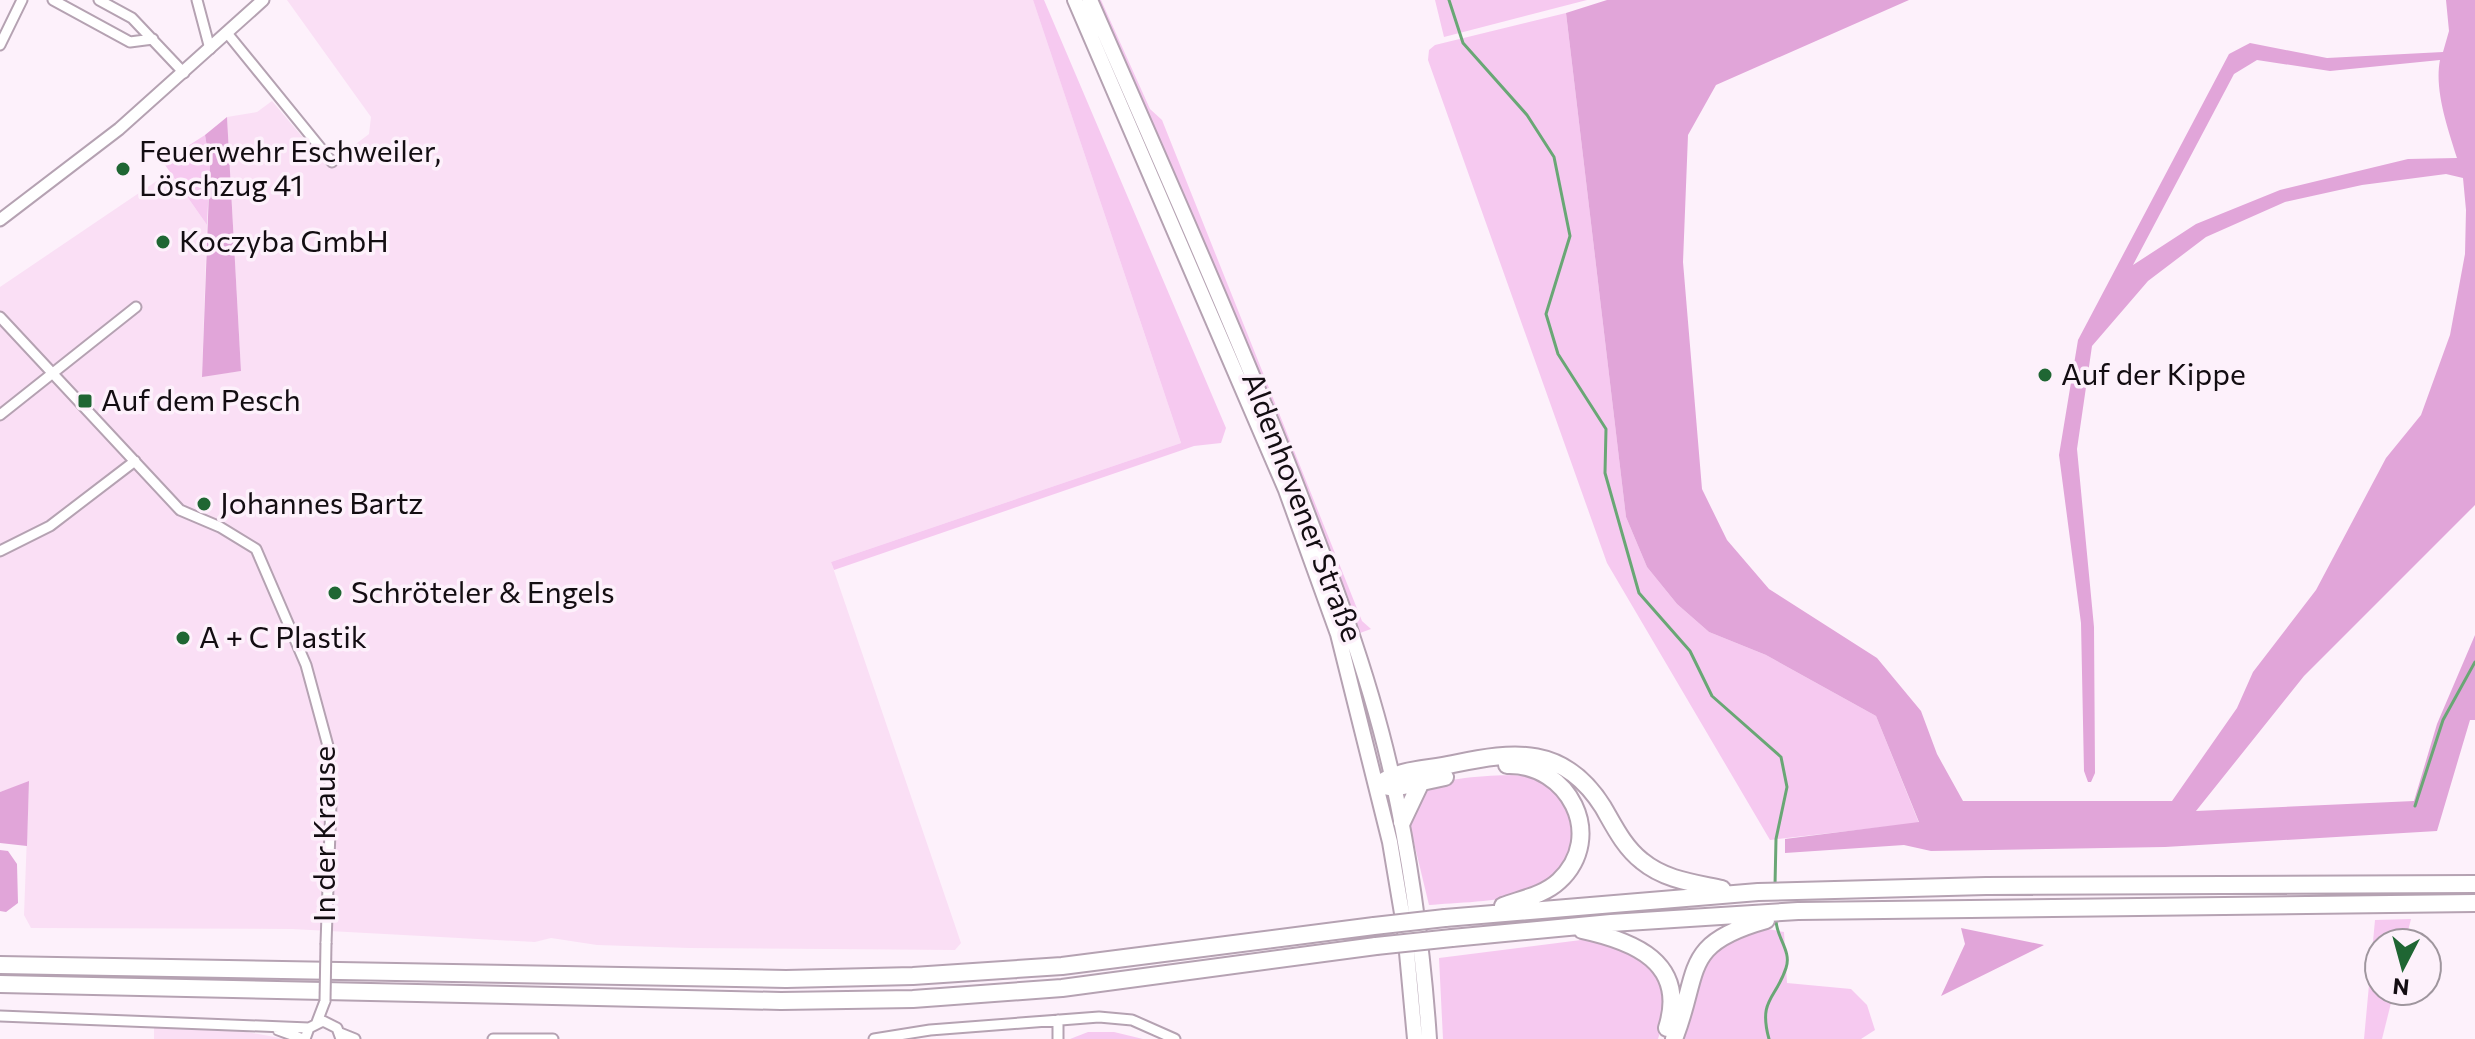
<svg xmlns="http://www.w3.org/2000/svg" width="2475" height="1039" font-family="Commissioner,sans-serif">
<style>
.built{fill:#fadff5}
.green{fill:#f6c9f0}
.forest{fill:#e1a5d9;fill-rule:evenodd}
.lines{fill:none;stroke-linecap:round;stroke-linejoin:round}
.stream{stroke:#69a775;stroke-width:3}
.minor-casing{stroke:#b5a2b2;stroke-width:13}
.tertiary-casing{stroke:#b5a2b2;stroke-width:15}
.primary-casing{stroke:#b5a2b2;stroke-width:18}
.motorway-casing{stroke:#b5a2b2;stroke-width:20}
.minor{stroke:#fff;stroke-width:9}
.tertiary{stroke:#fff;stroke-width:11}
.primary{stroke:#fff;stroke-width:14}
.motorway{stroke:#fff;stroke-width:16}
.minor-bridge-casing{stroke:#b5a2b2;stroke-width:13;stroke-linecap:butt}
.motorway-bridge-casing{stroke:#b5a2b2;stroke-width:20;stroke-linecap:butt}
.minor-bridge{stroke:#fff;stroke-width:9}
.motorway-bridge{stroke:#fff;stroke-width:16}
.poi-dot{fill:#1f6633;stroke:#fdf1fb;stroke-width:3}
.labels{text-anchor:middle;stroke-width:7;stroke-linejoin:round;paint-order:stroke}
.poi-label{font-size:30px;fill:#130d12;stroke:#fdf1fb;text-anchor:start}
.street-label{font-size:30px;fill:#130d12;stroke:#fdf1fb}
</style>
<rect width="100%" height="100%" fill="#fdf1fb"/>
<path class="built" d="M287 0H1033L1181 443 831 562 961 943 955 950 689 948 597 945 551 938 535 942 292 929 31 928 24 915 29 782 0 792V287L170 172 207 225 202 376 241 371 227 117 257 112 272 101 327 166 369 134 371 117Z
M154 1027 230 1029 286 1039H154Z"/>
<path class="green" d="M1033 0H1044L1226 428 1221 443 1194 446 834 570 831 562 1181 443Z
M1097 0H1101L1150 109 1162 120 1362 621 1371 629 1360 633 1234 316Z
M1435 0H1587L1444 37Z
M1566 13 1626 517 1647 567 1677 604 1709 632 1766 655 1876 716 1919 823 1770 840 1607 563 1428 60 1429 50 1435 45Z
M205 135 210 164 207 225 163 162Z
M1511 775C1520 776 1533 776 1541 780 1590 806 1582 863 1539 888 1514 902 1459 902 1429 905L1409 822C1414 813 1418 801 1424 793 1438 776 1490 776 1511 775Z
M2411 919 2405 943H2379V991H2394L2382 1039H2364L2375 920Z
M1768 929 1784 932 1787 983 1851 989 1867 1005 1875 1030 1861 1039H1681C1696 977 1695 940 1768 929Z
M1589 939C1604 943 1626 944 1639 952 1667 969 1667 1012 1658 1039H1443L1439 958Z
M1088 1032H1114L1143 1039H1070Z"/>
<path class="forest" d="M1607 0H1909L1716 85 1688 135 1683 262 1702 489 1727 540 1769 589 1877 658 1921 711 1937 754 1963 801H2172L2237 708 2253 672 2316 590 2386 458 2421 415 2450 335 2465 254 2466 210 2463 178 2446 174 2362 185 2285 202 2206 237 2148 281 2092 346 2077 449 2094 627 2095 773 2091 782H2088L2084 771 2081 623 2059 455 2078 340 2229 54 2250 43 2327 58 2443 52 2449 31 2446 0H2475V505L2304 676 2196 811 2414 801 2437 724 2475 635V720H2470L2437 831 2165 847 1931 851 1904 845 1785 853V839L1919 822 1876 716 1766 655 1709 632 1677 604 1647 567 1626 517 1566 13ZM2257 60 2330 71 2440 60C2434 90 2448 129 2457 158L2408 159 2280 190 2196 224 2133 265 2234 74Z
M227 117 241 371 202 377 210 164 205 135Z
M29 781 27 846 0 843V792Z
M0 850 8 851 17 864 18 903 6 912 0 911Z
M1961 928 2044 945 1941 996 1965 944Z"/>
<g class="lines">
<path class="stream" d="M1449 0 1463 43 1527 115 1554 157 1570 236 1546 314 1558 354 1606 429 1605 473 1639 593 1690 651 1712 696 1781 757 1787 787 1776 839 1775 885
M2415 806 2443 720 2475 662
M1769 1039C1758 999 1776 999 1786 968 1792 951 1776 937 1776 920"/>
<g class="minor-casing">
<path id="minor" d="M53 0 130 42 153 39
M99 0 132 18 184 73
M197 0 210 49
M227 33 332 162
M0 45 22 0
M0 317 180 510 220 527 256 549 306 665 328 746 331 803 326 943
M0 415 136 307
M0 551 50 526 135 461
M0 1016 309 1028
M317 1022 325 1001
M278 1030 303 1039
M340 1033 355 1039
M305 1039 309 1028 323 1021 337 1028 341 1039
M493 1039H553
M874 1039 930 1030 1099 1017 1132 1020 1175 1039
M1058 1039V1020"/>
</g>
<g class="tertiary-casing">
<path id="tertiary" d="M0 220 119 129 263 0"/>
</g>
<g class="primary-casing">
<path id="primary" d="M1075 0 1286 490 1338 634 1390 842 1405 931 1415 1039
M1090 0C1157 153 1225 306 1287 461 1327 564 1368 668 1392 776 1411 863 1423 950 1429 1039"/>
</g>
<g class="motorway-casing">
<path id="motorway" d="M1378 785C1399 768 1427 770 1453 764 1515 751 1564 745 1603 807 1614 826 1624 847 1642 861 1665 880 1694 883 1722 889
M1378 785 1394 788 1445 777
M1402 822 1421 782
M1503 906C1522 899 1544 895 1559 881 1607 836 1568 763 1507 765
M1445 918 1758 892 1986 886 2475 884
M1582 930C1633 941 1688 962 1667 1028
M1452 938 1611 923 1798 911 2475 903
M0 965 786 979 913 976 1062 966 1374 926
M0 984 781 1001 913 999 1062 988 1376 946
M1674 1039C1701 971 1680 944 1766 920"/>
</g>
<use href="#minor" class="minor"/>
<use href="#tertiary" class="tertiary"/>
<use href="#primary" class="primary"/>
<use href="#motorway" class="motorway"/>
<g class="minor-bridge-casing">
<path id="minor-bridge" d="M325 1001 326 943"/>
</g>
<g class="motorway-bridge-casing">
<path id="motorway-bridge" d="M1374 926 1445 918
M1376 946 1452 938"/>
</g>
<use href="#minor-bridge" class="minor-bridge"/>
<use href="#motorway-bridge" class="motorway-bridge"/>
</g>
<g class="poi-dot">
<circle cx="123" cy="169" r="8"/>
<circle cx="163" cy="242" r="8"/>
<circle cx="2045" cy="375" r="8"/>
<rect x="77" y="393" width="16" height="16" rx="4"/>
<circle cx="204" cy="504" r="8"/>
<circle cx="335" cy="593" r="8"/>
<circle cx="183" cy="638" r="8"/>
</g>
<g class="labels">
<g class="poi-label">
<text x="139" y="162">Feuerwehr Eschweiler,<tspan x="139" dy="34">Löschzug 41</tspan></text>
<text x="179" y="252">Koczyba GmbH</text>
<text x="2061" y="385">Auf der Kippe</text>
<text x="101" y="411">Auf dem Pesch</text>
<text x="220" y="514">Johannes Bartz</text>
<text x="351" y="603">Schröteler &amp; Engels</text>
<text x="199" y="648">A + C Plastik</text>
</g>
<g class="street-label">
<text transform="translate(1302 507) rotate(69)" y="10">Aldenhovener Straße</text>
<text transform="translate(325 834) rotate(-90)" y="10">In der Krause</text>
</g>
</g>
<g transform="translate(2403 967) rotate(186)"><circle r="38" fill="#fdf1fb" stroke="#9f969e" stroke-width="2"/>
<path d="M0-6L14 30L0 20L-14 30Z" fill="#1f6633"/>
<text y="-12" font-size="22" font-weight="bold" text-anchor="middle" fill="#130d12">N</text>
</g>
</svg>
